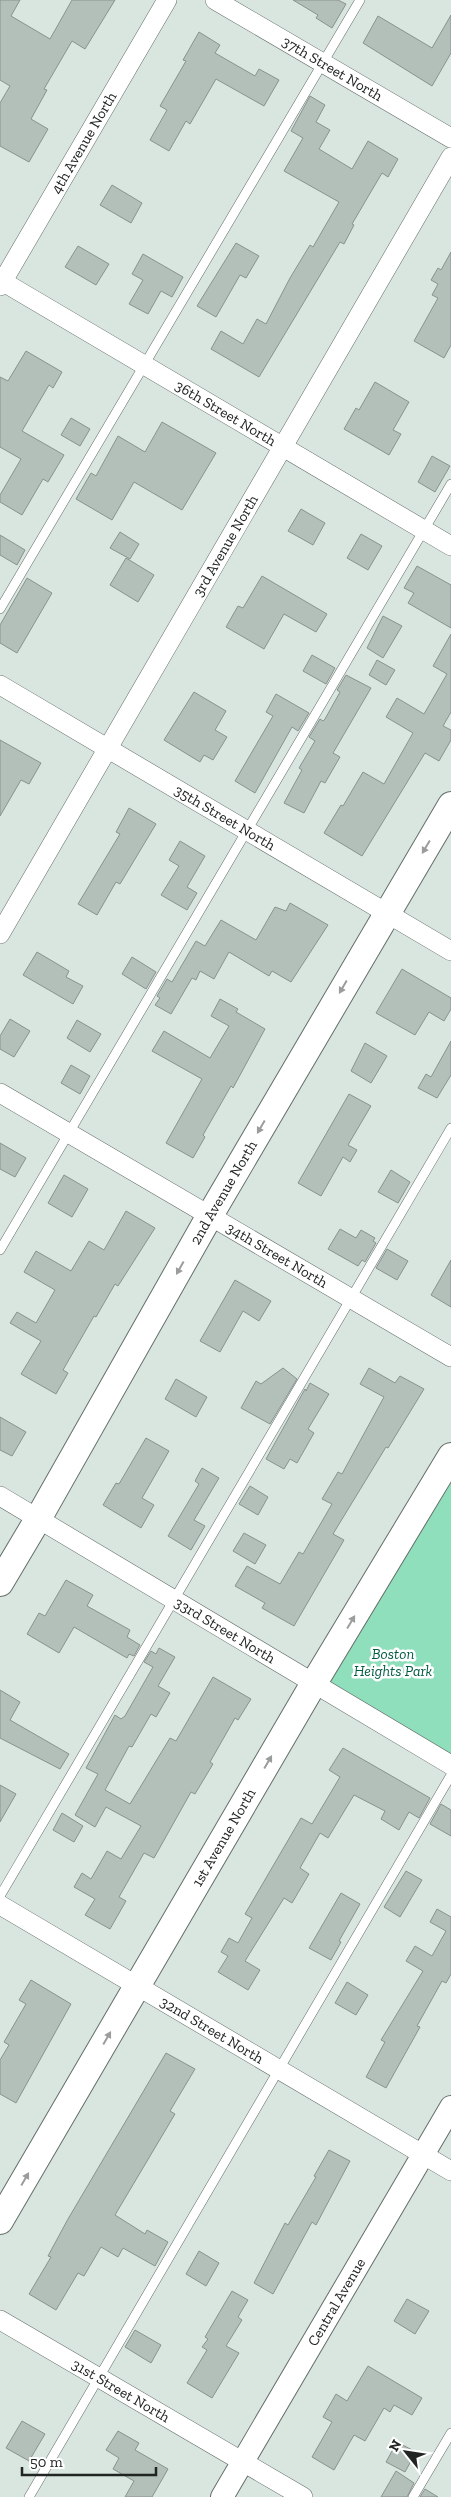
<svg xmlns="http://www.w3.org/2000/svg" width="451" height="2497" font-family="'Zilla Slab',serif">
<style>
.green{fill:#8fdebc}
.building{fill:#b3bfb9;stroke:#88938e}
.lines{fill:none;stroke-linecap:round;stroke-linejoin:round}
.service-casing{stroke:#646f6a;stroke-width:10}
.minor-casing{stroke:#646f6a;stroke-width:20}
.tertiary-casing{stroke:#646f6a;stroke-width:24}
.secondary-casing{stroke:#646f6a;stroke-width:28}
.service{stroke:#fff;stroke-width:9}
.minor{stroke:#fff;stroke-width:19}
.tertiary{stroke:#fff;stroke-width:22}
.secondary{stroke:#fff;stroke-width:26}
.oneway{fill:#9b9d9c}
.labels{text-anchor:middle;stroke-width:5;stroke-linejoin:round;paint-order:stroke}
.street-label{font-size:15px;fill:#202523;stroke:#fff}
.park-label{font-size:15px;font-style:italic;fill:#025c42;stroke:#fff}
</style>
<rect width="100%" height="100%" fill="#d9e5df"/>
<path class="green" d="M451 1456V1765L314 1683Z"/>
<path class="building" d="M0 0H20L11 16 50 39 72 0H115L85 49 72 41 44 89 47 90 31 119 48 129 29 162 0 146V103L10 86 0 80Z
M293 0H338L346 4 332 28 316 18 318 15Z
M451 15V53L432 86 363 43 378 16 432 48Z
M199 32 220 45 215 53 255 76 259 69 279 80 264 106 216 79 190 124 186 121 169 151 150 140 167 110 160 106 186 61 183 60Z
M310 96 325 105 316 122 330 130 319 149 352 169 368 141 398 159 388 177 382 173 352 224 354 225 344 244 340 242 259 377 211 349 221 331 243 344 257 319 266 324 290 278 310 245 313 247 339 202 284 171 303 138 291 131Z
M112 185 142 203 131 223 100 205Z
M236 243 259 256 246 278 240 275 216 317 197 306Z
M78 246 109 264 96 285 65 267Z
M451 252V345L444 358 414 341 438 298 432 295 438 284 431 280 438 268 441 270Z
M143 254 183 277 172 297 161 291 148 314 129 304 143 280 132 274Z
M26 351 62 372 53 388 49 385 22 431 64 455 48 482 43 479 22 515 0 502V495L21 459 0 447V377L8 381Z
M375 382 409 402 393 430 401 434 389 455 344 429 356 408 359 410Z
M71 418 90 429 80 446 61 435Z
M162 422 216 453 182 510 134 482 112 520 76 499 91 473 96 476 118 436 145 452Z
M432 456 450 466 435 492 418 482Z
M301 509 325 523 313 545 288 531Z
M120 532 139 544 130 559 110 548Z
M361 534 382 546 368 570 347 558Z
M0 535 25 550 17 565 0 555Z
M126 558 154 575 138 602 110 585Z
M417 566 451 585V628L408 603 414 593 404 588Z
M262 576 327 614 316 632 284 614 264 649 226 627 238 606 243 608Z
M27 578 52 593 17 653 0 643V625Z
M383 616 402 626 383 658 367 648Z
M451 634V712L443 726 451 730V740L439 761 425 753 362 856 324 833 341 805 343 806 363 772 384 784 413 733 386 717 397 698 424 714 447 674 433 666Z
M312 655 335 668 326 684 303 671Z
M377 660 395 670 386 685 369 675Z
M346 675 371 688 333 753 340 757 325 783 321 781 304 813 284 803 302 770 299 768 315 741 309 737 320 719 323 721 325 719 340 692 337 690Z
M194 692 226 711 215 730 227 737 213 760 204 755 200 762 164 740Z
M276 694 309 713 298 731 292 727 255 793 235 781 273 716 266 712Z
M0 740 41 763 29 784 21 780 0 816Z
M129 808 156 824 120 884 116 882 97 915 78 904 120 834 116 832Z
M180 841 205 856 187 887 197 893 187 910 161 895 179 866 169 860Z
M290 903 328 925 291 982 272 971 269 976 229 952 214 979 200 971 196 980 192 978 171 1014 155 1005 160 998 157 996 167 979 172 982 196 941 205 946 221 920 256 940 275 907 286 911Z
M37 952 69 971 66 977 83 986 73 1004 23 975Z
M132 957 156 972 146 989 122 974Z
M402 969 451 998V1009L444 1021 429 1012 415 1035 376 1013Z
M220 999 238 1009 236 1012 265 1029 233 1088 231 1086 203 1135 205 1137 193 1158 166 1143 202 1079 152 1051 164 1031 210 1058 229 1026 211 1016Z
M10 1019 30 1031 14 1057 0 1049V1036Z
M77 1020 101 1034 90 1052 67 1038Z
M451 1041V1075L437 1098 418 1088 426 1074 431 1077Z
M365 1043 387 1056 371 1083 351 1071Z
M71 1065 90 1076 80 1094 61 1083Z
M349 1094 371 1106 348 1145 357 1150 350 1162 343 1157 321 1196 298 1183Z
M0 1143 26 1158 15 1177 0 1169Z
M391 1170 410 1182 398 1203 378 1192Z
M64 1175 88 1189 72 1217 48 1203Z
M126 1211 155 1228 118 1286 115 1284 96 1317 94 1316 63 1370 68 1373 56 1394 21 1374 41 1341 10 1323 17 1312 36 1323 55 1290 24 1272 36 1251 71 1271 89 1241 104 1250Z
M340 1229 356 1238 361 1230 375 1238 373 1241 376 1243 365 1262 362 1260 358 1266 328 1249Z
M387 1249 408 1261 397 1280 376 1268Z
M451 1260V1307L431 1295Z
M235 1280 271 1301 259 1321 243 1311 220 1352 200 1341Z
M283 1368 297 1379 270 1424 241 1408 256 1381 261 1384Z
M369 1368 395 1383 400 1376 424 1389 388 1448 386 1447 333 1534 344 1540 294 1626 262 1608 265 1603 235 1586 247 1566 280 1584 299 1552 303 1554 332 1504 322 1499 338 1472 342 1474 384 1397 360 1384Z
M176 1379 207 1397 196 1417 165 1399Z
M310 1383 329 1394 308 1429 314 1433 297 1463 290 1459 284 1469 266 1459 305 1389 306 1391Z
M0 1417 26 1432 12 1456 0 1450Z
M146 1438 169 1451 142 1498 154 1505 141 1528 103 1505 116 1483 119 1484Z
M202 1468 219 1478 194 1520 205 1526 191 1550 168 1536 199 1484 195 1481Z
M250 1486 268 1497 258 1515 239 1504Z
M244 1533 266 1545 255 1564 233 1551Z
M66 1580 93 1595 87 1606 130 1630 127 1637 140 1645 134 1656 129 1654 127 1658 74 1627 59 1653 27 1634 39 1613 45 1616Z
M159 1648 175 1657 158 1686 170 1693 156 1717 151 1714 132 1747 129 1746 105 1790 130 1804 170 1738 176 1741 213 1677 251 1699 238 1720 235 1718 210 1762 213 1764 195 1794 191 1792 154 1858 144 1853 119 1897 126 1901 110 1929 85 1915 95 1899 74 1887 82 1873 91 1879 107 1851 121 1859 141 1826 106 1807 95 1827 75 1815 98 1774 86 1768 115 1715 121 1719 125 1716 153 1667 144 1662 151 1651 156 1654Z
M0 1690 20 1702 10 1720 69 1754 60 1769 0 1738Z
M343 1748 430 1798 419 1818 409 1812 399 1830 381 1819 385 1811 354 1795 328 1838 320 1833 300 1868 309 1874 292 1903 284 1898 245 1961 260 1970 248 1990 218 1972 228 1956 221 1952 229 1938 238 1943 252 1918 245 1914 301 1818 312 1824 340 1777 329 1770Z
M0 1785 16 1794 0 1822Z
M441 1804 451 1810V1836L430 1824Z
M62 1813 83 1826 74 1842 53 1830Z
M406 1871 422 1880 400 1917 384 1907Z
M341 1893 360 1904 339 1941 341 1942 331 1960 309 1948Z
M437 1909 451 1917V1974L446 1983 442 1981 417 2026 420 2027 386 2088 366 2077 385 2042 381 2040 423 1971 406 1961 415 1946 432 1956 446 1931 430 1922Z
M31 1980 71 2004 16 2103 0 2094V2060L9 2045 4 2042 26 2004 19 2000Z
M347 1982 368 1995 356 2015 335 2003Z
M166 2053 195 2069 170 2111 175 2114 115 2215 145 2234 147 2230 168 2242 155 2266 123 2248 118 2257 101 2247 84 2276 78 2273 56 2310 29 2294 51 2257 48 2256 68 2219Z
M329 2150 350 2161 316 2225 312 2222 273 2294 254 2283 285 2223 288 2225 316 2177 314 2176Z
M199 2251 219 2263 206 2286 186 2274Z
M232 2291 248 2300 238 2317 242 2320 226 2346 239 2353 212 2398 187 2383 207 2350 202 2347 208 2339 205 2337Z
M407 2299 429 2311 415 2334 394 2321Z
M135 2330 161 2345 151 2363 125 2347Z
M368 2366 422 2398 412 2415 394 2405 390 2412 384 2408 365 2441 354 2435 334 2470 312 2457 332 2422 323 2417 336 2394 347 2401Z
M22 2421 45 2434 29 2461 6 2448Z
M118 2431 139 2443 135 2450 168 2469 152 2497H125L134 2481 113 2469 119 2458 106 2450Z
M397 2442 416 2452 405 2472 386 2462Z
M396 2471 414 2483 407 2497H381Z
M425 2489 438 2497H420Z"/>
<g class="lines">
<g class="service-casing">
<path id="service" d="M0 609 360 0
M0 1250 451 484
M0 1896 451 1128
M29 2497 451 1775
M413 2497 451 2433"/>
</g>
<g class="minor-casing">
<g id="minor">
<path id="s1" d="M215 0 451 138"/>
<path id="s2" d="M0 280 451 546"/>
<path id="s3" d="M0 286 167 0"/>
<path id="s4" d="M0 685 451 951"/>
<path id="s5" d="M0 934 451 157"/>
<path id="s6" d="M0 1093 451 1357"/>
<path id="s7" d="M0 1496 451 1765"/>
<path id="s8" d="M0 1905 451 2171"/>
<path id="s9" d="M0 2320 303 2497"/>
</g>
</g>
<g class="tertiary-casing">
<g id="tertiary">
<path id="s10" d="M222 2497 451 2107"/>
</g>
</g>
<g class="secondary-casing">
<g id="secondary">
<path id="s11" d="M0 1583 38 1519 209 1217 451 805"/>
<path id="s12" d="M0 2221 314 1683 451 1456"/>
</g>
</g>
<use href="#service" class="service"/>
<use href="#minor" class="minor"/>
<use href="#tertiary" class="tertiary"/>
<use href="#secondary" class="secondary"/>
</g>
<defs><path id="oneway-solid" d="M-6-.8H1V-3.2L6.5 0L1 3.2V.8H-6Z" transform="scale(1.25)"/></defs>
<g class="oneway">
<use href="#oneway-solid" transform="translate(426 847) rotate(121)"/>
<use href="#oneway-solid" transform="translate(343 987) rotate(120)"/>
<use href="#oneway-solid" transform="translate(261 1127) rotate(120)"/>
<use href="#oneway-solid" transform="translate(180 1268) rotate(119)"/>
<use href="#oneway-solid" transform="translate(351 1622) rotate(-59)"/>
<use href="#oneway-solid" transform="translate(268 1762) rotate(-60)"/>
<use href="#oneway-solid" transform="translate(107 2038) rotate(-60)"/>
<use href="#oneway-solid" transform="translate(25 2179) rotate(-60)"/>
</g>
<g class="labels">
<g class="street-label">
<text dy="5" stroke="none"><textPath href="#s1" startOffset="136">37th Street North</textPath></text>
<text dy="5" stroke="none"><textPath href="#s3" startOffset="166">4th Avenue North</textPath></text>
<text dy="5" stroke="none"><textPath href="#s2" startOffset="262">36th Street North</textPath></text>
<text dy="5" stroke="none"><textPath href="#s5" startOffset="449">3rd Avenue North</textPath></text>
<text dy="5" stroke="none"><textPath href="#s4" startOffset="261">35th Street North</textPath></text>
<text dy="5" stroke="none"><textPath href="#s11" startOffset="450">2nd Avenue North</textPath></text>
<text dy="5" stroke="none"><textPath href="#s6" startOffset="321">34th Street North</textPath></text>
<text dy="5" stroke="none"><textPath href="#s7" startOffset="262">33rd Street North</textPath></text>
<text dy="5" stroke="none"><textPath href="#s12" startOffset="444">1st Avenue North</textPath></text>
<text dy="5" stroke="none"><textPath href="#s8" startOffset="246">32nd Street North</textPath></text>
<text dy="5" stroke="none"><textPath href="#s10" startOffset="226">Central Avenue</textPath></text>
<text dy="5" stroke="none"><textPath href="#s9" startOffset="140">31st Street North</textPath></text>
</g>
<g class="park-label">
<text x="393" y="1659">Boston<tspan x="393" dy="17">Heights Park</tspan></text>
</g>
</g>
<g transform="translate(406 2452) rotate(300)" stroke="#ffffff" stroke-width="4" paint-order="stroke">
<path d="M0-4L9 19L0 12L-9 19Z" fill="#202523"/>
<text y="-8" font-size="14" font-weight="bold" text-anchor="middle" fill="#202523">N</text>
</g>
<path d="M22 2467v8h134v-8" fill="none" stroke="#202523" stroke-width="2.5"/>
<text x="30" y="2467" font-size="15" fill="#202523" stroke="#ffffff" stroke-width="4" paint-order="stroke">50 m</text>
</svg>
